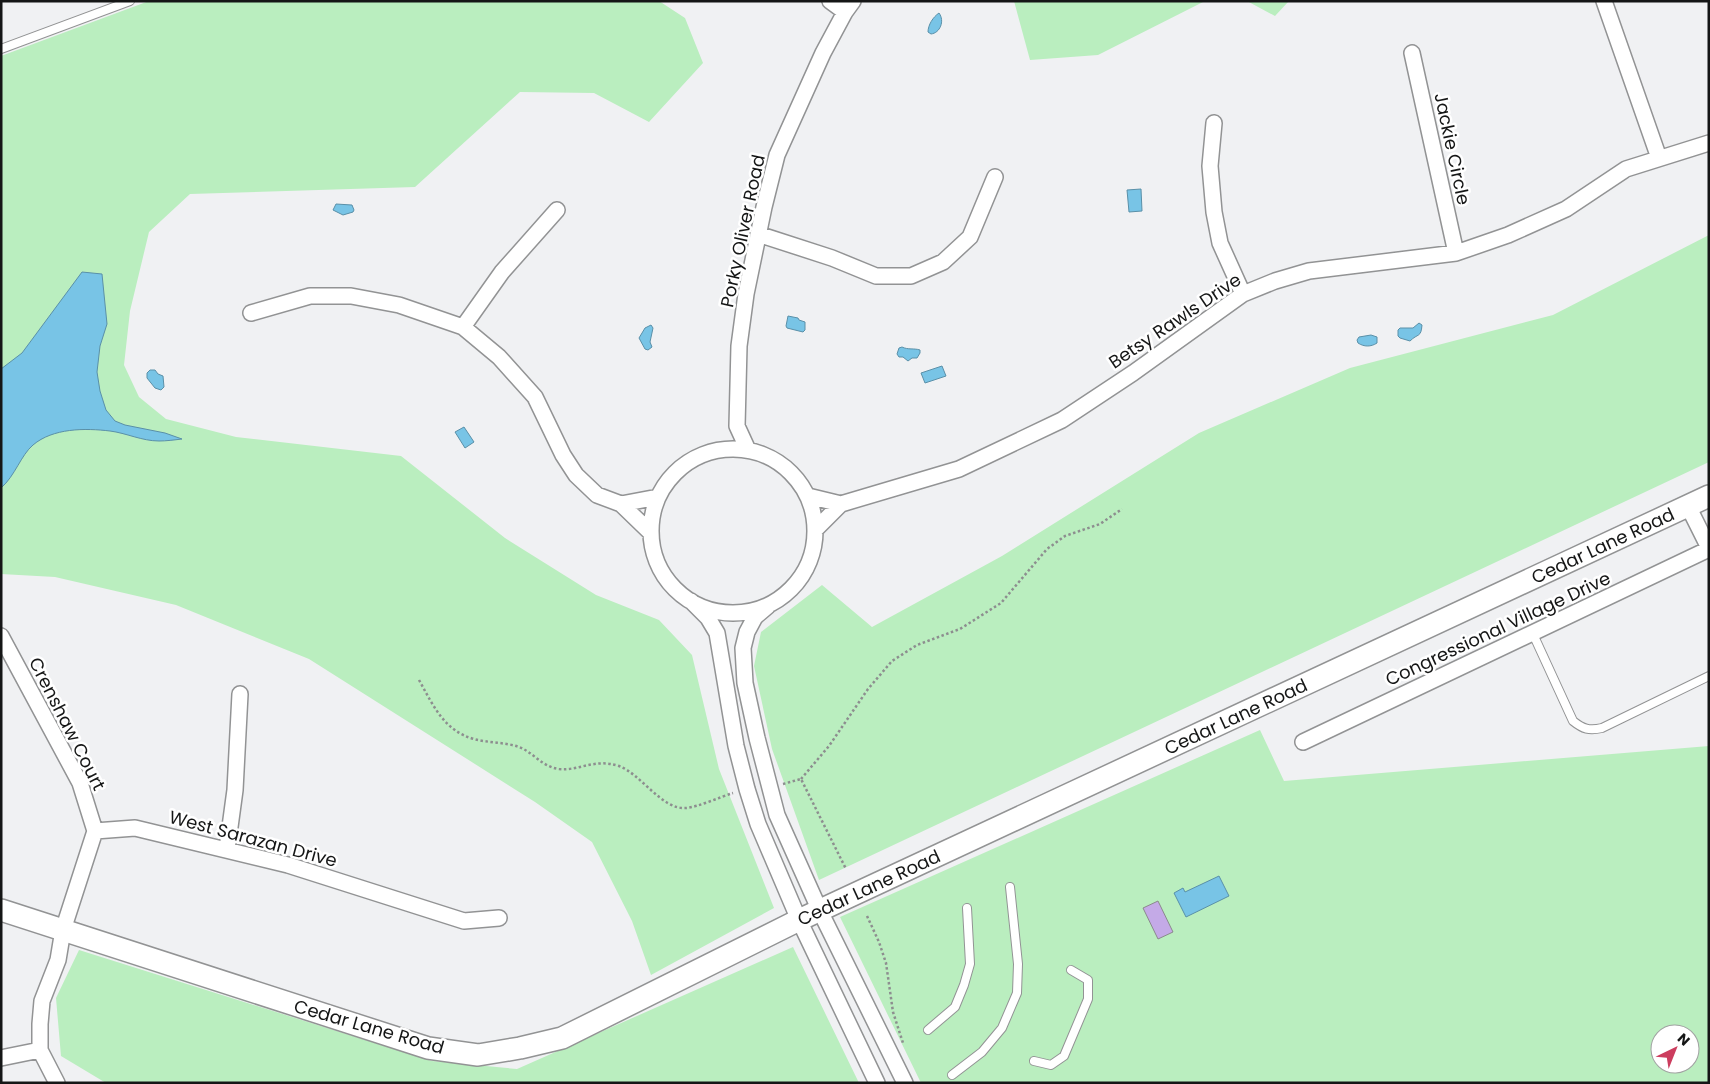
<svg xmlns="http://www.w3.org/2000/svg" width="1710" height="1084" font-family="Poppins,sans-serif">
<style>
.green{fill:#baeebf;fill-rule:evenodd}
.water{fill:#78c4e6;stroke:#5a90a8}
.building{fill:#c4aae7;stroke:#8b8a8c}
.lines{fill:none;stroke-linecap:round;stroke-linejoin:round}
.lane-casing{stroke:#929394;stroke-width:10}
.street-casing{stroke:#929394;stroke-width:18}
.secondary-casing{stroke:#929394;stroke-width:24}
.path{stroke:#8d8e8f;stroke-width:2.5;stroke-dasharray:2.5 2.5;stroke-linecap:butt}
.lane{stroke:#fff;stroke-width:8}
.street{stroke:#fff;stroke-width:15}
.secondary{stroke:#fff;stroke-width:21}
.labels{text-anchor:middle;stroke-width:5;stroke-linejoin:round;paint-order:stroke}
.street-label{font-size:18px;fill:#151616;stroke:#fff}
</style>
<rect width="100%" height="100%" fill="#f0f1f3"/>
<path class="green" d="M149 1H659L685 18 703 63 649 122 594 93 520 92 415 187 190 194 149 232 130 311 124 365 139 397 166 419 236 437 401 456 505 538 596 595 659 620 692 655 719 769 774 908 651 975 632 921 592 842 535 802 309 659 176 605 55 577 1 574V56Z
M1014 1H1205L1098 55 1030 60Z
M1247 1H1289L1275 16Z
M1709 235V462L819 880 772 749 754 666 761 632 822 585 872 627 1002 556 1199 433 1350 368 1553 315Z
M1260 730 1284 781 1709 746V1083H921L840 917ZM1660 1034H1690V1064H1660Z
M793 947 859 1083H106L61 1056 56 998 79 950 432 1061 517 1069Z"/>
<path class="water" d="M939 13C945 21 940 33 931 34L928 32C928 25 933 17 939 13Z
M1141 189 1142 211 1129 212 1127 190Z
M336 204 352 205 354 210 353 212 343 215 333 210Z
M82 272 102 274 107 324 100 346 97 372 100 391 106 410 115 421 125 425 165 433 182 439C174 440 166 441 159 441 142 441 126 433 110 431 85 428 53 428 33 445 21 455 15 476 1 488V369L22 353Z
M788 316 798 318 799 320 805 322V330L803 332 787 328 786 326Z
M1419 323 1422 325C1421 338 1418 333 1410 341L1400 338 1398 336V330L1400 328H1413Z
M651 325 653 328 650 342 652 347 648 350 645 349 639 338 645 328Z
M1371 335 1377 337V343C1371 347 1364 347 1358 343L1357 340 1359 337Z
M902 347C908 350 914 348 920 350V353L917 358H912L908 361 903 357H899L897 354 899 348Z
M942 366 946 376 925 383 921 373Z
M150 370H155L158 374 163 376 164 387 161 390 155 388 147 378V373Z
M464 427 474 442 465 448 455 432Z
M1219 876 1229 896 1186 917 1174 893 1183 888 1185 892Z"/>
<path class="building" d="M1158 901 1173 932 1158 939 1143 908Z"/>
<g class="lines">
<g class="lane-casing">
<path id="lane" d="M1 49 130 1
M1533 634 1573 721C1583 729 1589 731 1602 728L1709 676
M928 1030 955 1007 964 985 970 964 967 908
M1034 1061 1051 1065 1064 1056 1088 999V980L1071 970
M952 1075 982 1052 1002 1028 1017 993 1018 964 1010 887"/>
</g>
<g class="street-casing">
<path id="street" d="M830 1 845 12
M1604 1 1659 158
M1412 53 1456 253
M1214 123 1210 166 1214 212 1220 243 1243 294
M758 234 832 258 876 276H911L943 262 970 237 995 177
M251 313 310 296H351L399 305 463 327 499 357 535 397 563 455 576 475 597 495 621 504 651 533
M463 327 502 272 557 210
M651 531a82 82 0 1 1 164 0a82 82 0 1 1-164 0Z
M748 450 737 426 739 346 746 294 764 207 777 155 823 53 845 12 853 1
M808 496 841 504
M621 504 658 497
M1688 506 1709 548
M815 530 841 504 959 469 1062 420 1133 373 1243 294 1275 281 1309 271 1456 253 1508 235 1566 209 1626 169 1709 143
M691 601 708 618 717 633 736 746 747 789 758 824 799 920 877 1083
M768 606 755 617 747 632 743 648 745 683 757 738 777 815 820 911 905 1083
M1 636 80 783 95 831
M1303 742 1709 549
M227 849 235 790 240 694
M1 1058 40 1050
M57 1083 40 1050V1024L42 1001 58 960 63 930 95 831 135 828 288 865 464 921 499 918"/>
</g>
<g class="secondary-casing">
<path id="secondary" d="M1 910 428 1048 478 1055 520 1048 562 1038 799 920 1709 496"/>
</g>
<path class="path" d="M419 680C433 705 444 731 474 739 488 743 505 742 519 747 533 752 542 767 559 769 580 771 594 758 619 766 641 774 662 810 686 808 698 807 720 797 733 793
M801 779 829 746 868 689 892 661 917 645 960 629 1001 603 1047 549 1065 536 1100 524 1122 509
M783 784 801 779 846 869
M867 916 879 942 886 963 893 1012 903 1043"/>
<use href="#lane" class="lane"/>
<use href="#street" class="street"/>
<use href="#secondary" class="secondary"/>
</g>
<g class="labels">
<g class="street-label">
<text transform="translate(1452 149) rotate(78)" y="6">Jackie Circle</text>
<text transform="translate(743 231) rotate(-78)" y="6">Porky Oliver Road</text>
<text transform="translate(1175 321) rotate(-34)" y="6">Betsy Rawls Drive</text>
<text transform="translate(1603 546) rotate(-25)" y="6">Cedar Lane Road</text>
<text transform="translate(1498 629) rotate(-25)" y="6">Congressional Village Drive</text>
<text transform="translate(1236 717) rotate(-25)" y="6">Cedar Lane Road</text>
<text transform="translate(67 724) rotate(63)" y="6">Crenshaw Court</text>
<text transform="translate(253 839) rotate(15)" y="6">West Sarazan Drive</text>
<text transform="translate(869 888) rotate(-25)" y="6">Cedar Lane Road</text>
<text transform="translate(369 1027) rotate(16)" y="6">Cedar Lane Road</text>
</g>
</g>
<rect width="1710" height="1084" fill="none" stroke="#151616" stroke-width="5"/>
<g transform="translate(1675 1049) rotate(43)"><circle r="24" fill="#ffffff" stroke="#a1a2a2"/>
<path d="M0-4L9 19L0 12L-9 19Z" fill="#cc3d5e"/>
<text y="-8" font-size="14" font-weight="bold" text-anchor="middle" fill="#151616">N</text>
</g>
</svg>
